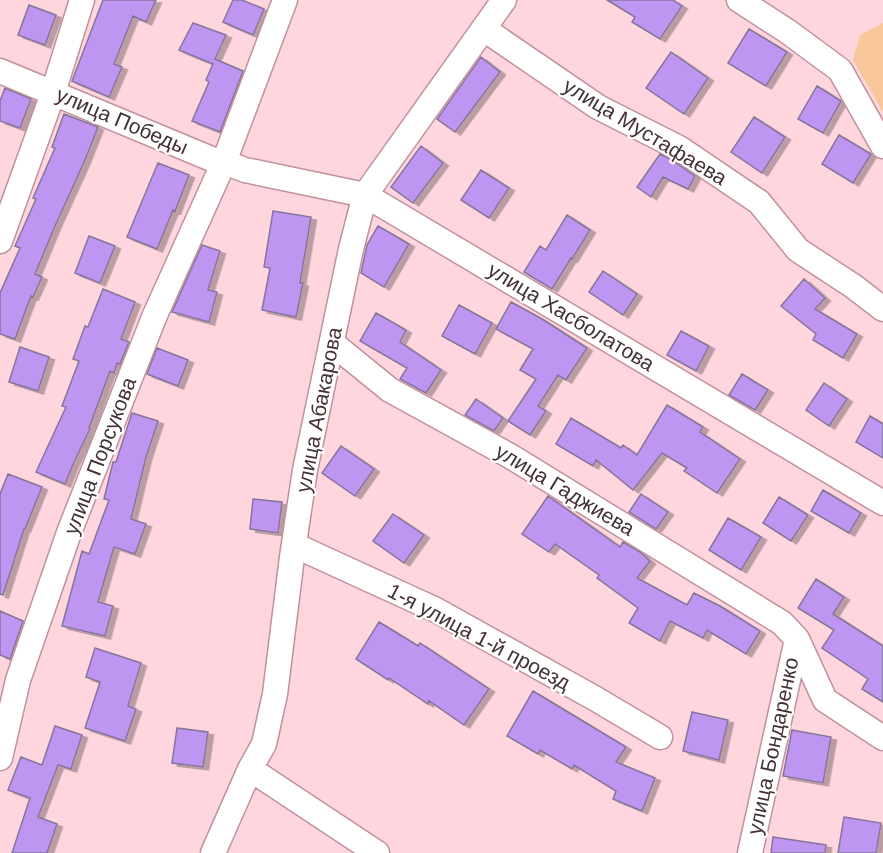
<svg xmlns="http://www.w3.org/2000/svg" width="883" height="853" font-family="Helvetica,sans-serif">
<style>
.green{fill:#f8c79b}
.building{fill:#be96f1;stroke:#85759b;stroke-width:1.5;filter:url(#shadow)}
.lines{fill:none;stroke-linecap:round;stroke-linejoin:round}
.minor-casing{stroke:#c1919c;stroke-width:27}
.minor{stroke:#fff;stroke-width:24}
.labels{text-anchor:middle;stroke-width:4.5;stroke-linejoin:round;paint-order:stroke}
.street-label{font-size:21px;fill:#443035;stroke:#fff}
</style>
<defs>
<filter id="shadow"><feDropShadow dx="5.5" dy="3" stdDeviation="0" flood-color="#0004"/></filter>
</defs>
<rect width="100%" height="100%" fill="#ffd5de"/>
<path class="green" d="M883 23V112L853 60 860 35Z"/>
<path class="building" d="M103 0H156L146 22 133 16 114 64 122 67 109 97 72 81Z
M233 0H242L264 9 253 35 223 22Z
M607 0H673L682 6 660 39 632 22 635 17Z
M29 5 56 15 45 45 18 35Z
M193 23 226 35 215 59 243 71 220 132 192 121 209 82 206 80 213 64 179 50Z
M749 29 787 52 766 86 728 63Z
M671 52 708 78 684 114 646 88Z
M481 57 500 72 455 132 437 119Z
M817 86 841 101 823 133 798 119Z
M5 88 31 99 20 128 0 121V101Z
M64 114 98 127 85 160 55 226 35 274 42 277 33 297 31 296 15 339 0 334V293L20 248 15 246 36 199 33 198 55 148 52 147Z
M754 117 785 137 762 173 731 152Z
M839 135 871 154 853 183 822 164Z
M421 146 443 163 413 203 391 187Z
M660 154 672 160 695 176 688 189 663 177 651 197 637 187Z
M158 163 189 175 175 211 173 210 157 249 127 237Z
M481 170 509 188 489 218 461 200Z
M273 211 311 217 300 283H303L296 317 262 310 270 268 264 267Z
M567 215 590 230 572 259 571 258 552 289 524 272 540 246 546 250Z
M378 226 409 244 384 287 361 273 367 245Z
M89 236 115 246 100 283 75 273Z
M202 245 220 251 208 290 217 292 209 322 172 312Z
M603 271 637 294 623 315 589 292Z
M804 279 825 298 815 309 857 334 843 358 813 340 816 334 781 306Z
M103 289 135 302 121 339 129 342 120 364 117 363 114 373 110 371 89 428 90 429 74 462 65 484 36 472 66 407 62 406 79 361 73 359 85 326 88 327Z
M511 302 542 319 587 348 566 380 558 375 538 406 546 411 530 435 508 421 536 379 520 370 533 349 496 329Z
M459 305 492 323 475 354 442 336Z
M376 313 406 330 400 342 441 370 426 393 400 379 407 368 360 341Z
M681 331 709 346 696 371 667 355Z
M20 347 49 357 38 391 9 382Z
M157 348 188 360 178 386 147 374Z
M742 374 768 390 755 410 729 395Z
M824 383 847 399 829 426 806 410Z
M476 399 503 418 494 431 465 415Z
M667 405 703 427 700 432 740 459 717 493 684 471 687 468 662 453 633 490 596 460 593 466 556 444 571 418 621 448 623 445 637 455Z
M132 413 158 421 146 457 131 519 146 524 135 554 114 547 98 602 113 606 105 636 62 626 82 551 89 554 109 500 104 499 113 462H116Z
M870 416 883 424V458L856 442Z
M341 446 374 469 355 496 322 473Z
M8 474 42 487 25 529H24L3 595 0 594V494Z
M823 490 861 513 849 533 811 511Z
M641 494 668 512 656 529 629 512Z
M548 496 620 547 623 542 640 552 650 561 637 578 687 605 694 593 720 606 760 631 746 654 707 630 703 638 670 621 660 641 629 623 638 608 597 578 599 575 555 544 549 552 522 534Z
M779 497 808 515 791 541 763 523Z
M253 499 282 502 278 533 250 529Z
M393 514 424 535 404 563 373 541Z
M728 518 761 537 741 570 709 550Z
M816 579 844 597 833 614 883 646V702L862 689 868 679 822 648 834 630 798 608Z
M0 611 23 621 10 659 0 655Z
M379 622 418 646 420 643 489 689 464 725 429 701 428 704 389 678 388 680 356 659Z
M95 648 141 663 128 706 136 709 125 741 85 728 100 682 86 677Z
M533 691 626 747 616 762 655 778 642 811 613 799 616 791 574 765 572 769 540 750 538 754 507 736Z
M692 712 728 720 719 760 683 751Z
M55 726 82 735 71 769 58 765 38 817 57 824 47 853H12L30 798 8 790 21 757 42 765Z
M177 728 208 732 203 767 172 763Z
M792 730 831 737 823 783 783 776Z
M844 817 881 823 876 853H838Z
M773 837 826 845 825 853H771Z"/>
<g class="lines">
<g class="minor-casing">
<path id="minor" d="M739 0 787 31 840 70 883 146
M484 29 598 107 679 148 759 202 798 250 853 286 883 309
M0 71 214 160 224 162 245 170 365 195 883 503
M0 241 51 99 82 0
M332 343 390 390 510 456 782 623 797 639 825 700 883 738
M294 545 436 610 596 699 660 737
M0 758 18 680 70 530 155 315 224 162 285 0
M250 769 377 853
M213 853 250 769 264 744 275 694 292 557 305 470 351 249 365 195 504 0
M750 853 797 639"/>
</g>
<use href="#minor" class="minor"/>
</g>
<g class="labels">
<g class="street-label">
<text transform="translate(122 121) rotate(23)" y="7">улица Победы</text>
<text transform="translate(645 132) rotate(31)" y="7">улица Мустафаева</text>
<text transform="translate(571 317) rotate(31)" y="7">улица Хасболатова</text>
<text transform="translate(319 410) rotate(-79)" y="7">улица Абакарова</text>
<text transform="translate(100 456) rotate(-69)" y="7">улица Порсукова</text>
<text transform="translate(565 490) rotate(31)" y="7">улица Гаджиева</text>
<text transform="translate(479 637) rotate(28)" y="7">1-я улица 1-й проезд</text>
<text transform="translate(773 746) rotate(-78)" y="7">улица Бондаренко</text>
</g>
</g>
</svg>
